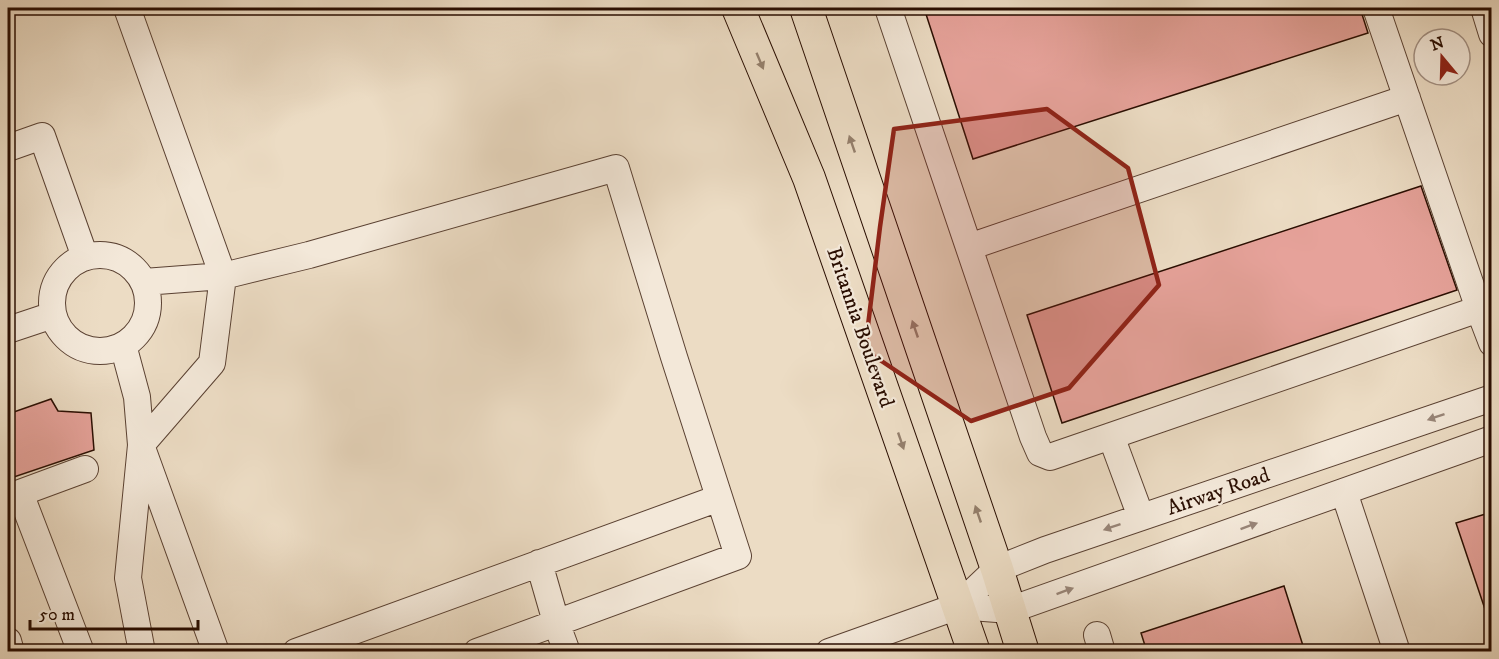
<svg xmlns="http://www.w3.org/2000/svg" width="1499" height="659" font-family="'IM FELL DW Pica',serif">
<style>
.building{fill:#e6a29a;stroke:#290d01;stroke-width:1.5}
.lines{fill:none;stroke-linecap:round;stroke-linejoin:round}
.minor-casing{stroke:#5a4132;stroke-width:28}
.major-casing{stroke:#290d01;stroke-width:34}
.minor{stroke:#f3e8d9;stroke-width:26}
.major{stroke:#ecdcc4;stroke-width:32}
.oneway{fill:#947f6c}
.oneway2{fill:#988578}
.marked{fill:#8f2418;fill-opacity:0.2;stroke:#8f2418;stroke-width:4.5;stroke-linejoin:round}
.labels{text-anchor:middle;stroke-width:4.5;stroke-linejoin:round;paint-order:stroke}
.street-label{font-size:21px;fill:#290d01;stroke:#f3e8d9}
</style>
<rect width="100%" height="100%" fill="#ecdcc4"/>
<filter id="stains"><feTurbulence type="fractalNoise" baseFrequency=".00333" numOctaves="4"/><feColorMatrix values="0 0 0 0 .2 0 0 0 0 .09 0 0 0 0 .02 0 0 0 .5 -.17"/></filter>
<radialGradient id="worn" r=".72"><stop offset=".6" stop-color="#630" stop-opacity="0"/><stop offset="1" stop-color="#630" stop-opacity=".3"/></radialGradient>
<path class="building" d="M924 8H1360L1368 33 973 159Z
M1421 186 1457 290 1062 423 1027 315Z
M51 399 58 411 91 413 94 450 8 479V414Z
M1492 512V630L1456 523Z
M1284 586 1305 652H1147L1141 633Z"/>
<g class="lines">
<g class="minor-casing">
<path id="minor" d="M127 8 223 276 212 363 141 445 216 652
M888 8 1033 437 1040 453 1050 457 1111 436
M1376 8 1479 309
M1484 8 1492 34
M8 148 42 136 85 257
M969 247 1407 98
M52 303a48 48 0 1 1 96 0a48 48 0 1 1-96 0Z
M144 282 223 276 309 255 616 168 674 357 738 556 477 652
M8 330 53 315
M123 345 137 397 141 445 128 578 142 652
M1344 492 1397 652
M20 493 85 469
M8 497 20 493 81 652
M1141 517 1111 436 1479 309 1492 343
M539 563 556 622 567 652
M958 606 997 569 1045 550 1492 398
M1097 635 1102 652
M8 641 11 652
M296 652 719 498
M829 652 958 606 1010 610 1492 439"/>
</g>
<g class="major-casing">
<path id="major" d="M738 8 809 178 974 652
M806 8 997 569 1023 652"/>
</g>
<use href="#minor" class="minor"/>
<use href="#major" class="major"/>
</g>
<defs><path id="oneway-solid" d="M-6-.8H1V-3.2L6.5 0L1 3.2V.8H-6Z" transform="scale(1.5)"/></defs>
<g class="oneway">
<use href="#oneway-solid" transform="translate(760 61) rotate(67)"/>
<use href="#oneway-solid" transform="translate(852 144) rotate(-109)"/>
<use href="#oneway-solid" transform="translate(915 329) rotate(-109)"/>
<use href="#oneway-solid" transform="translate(901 441) rotate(71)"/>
<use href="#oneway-solid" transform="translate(978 514) rotate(-109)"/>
</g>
<g class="oneway2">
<use href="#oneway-solid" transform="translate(1436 417) rotate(161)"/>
<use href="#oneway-solid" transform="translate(1249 526) rotate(-20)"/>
<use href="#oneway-solid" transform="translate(1112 527) rotate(161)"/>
<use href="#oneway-solid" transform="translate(1065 591) rotate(-20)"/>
</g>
<path class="marked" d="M1047 109 1128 168 1159 285 1069 388 971 421 865 350 880 227 894 129Z"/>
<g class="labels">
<g class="street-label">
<text transform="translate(861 327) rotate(71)" y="7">Britannia Boulevard</text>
<text transform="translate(1218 491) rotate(-19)" y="7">Airway Road</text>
</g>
</g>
<rect width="1499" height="659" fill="none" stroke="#ecdcc4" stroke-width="30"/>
<rect x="9" y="9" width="1481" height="641" fill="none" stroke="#290d01" stroke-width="3"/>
<rect x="15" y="15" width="1469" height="629" fill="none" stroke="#290d01" stroke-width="1.5"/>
<g transform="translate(1442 57) rotate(341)"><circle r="28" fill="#f3e8d9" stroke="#a29083" stroke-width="1.5"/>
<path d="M0-4.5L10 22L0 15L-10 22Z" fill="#8f2418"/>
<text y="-9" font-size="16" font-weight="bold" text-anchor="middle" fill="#290d01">N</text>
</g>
<path d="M30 620v9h168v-9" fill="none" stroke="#290d01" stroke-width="3"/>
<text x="39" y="620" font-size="18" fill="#290d01" stroke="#f3e8d9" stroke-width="4.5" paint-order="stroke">50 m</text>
<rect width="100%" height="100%" filter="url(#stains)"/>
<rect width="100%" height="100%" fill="url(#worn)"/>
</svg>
